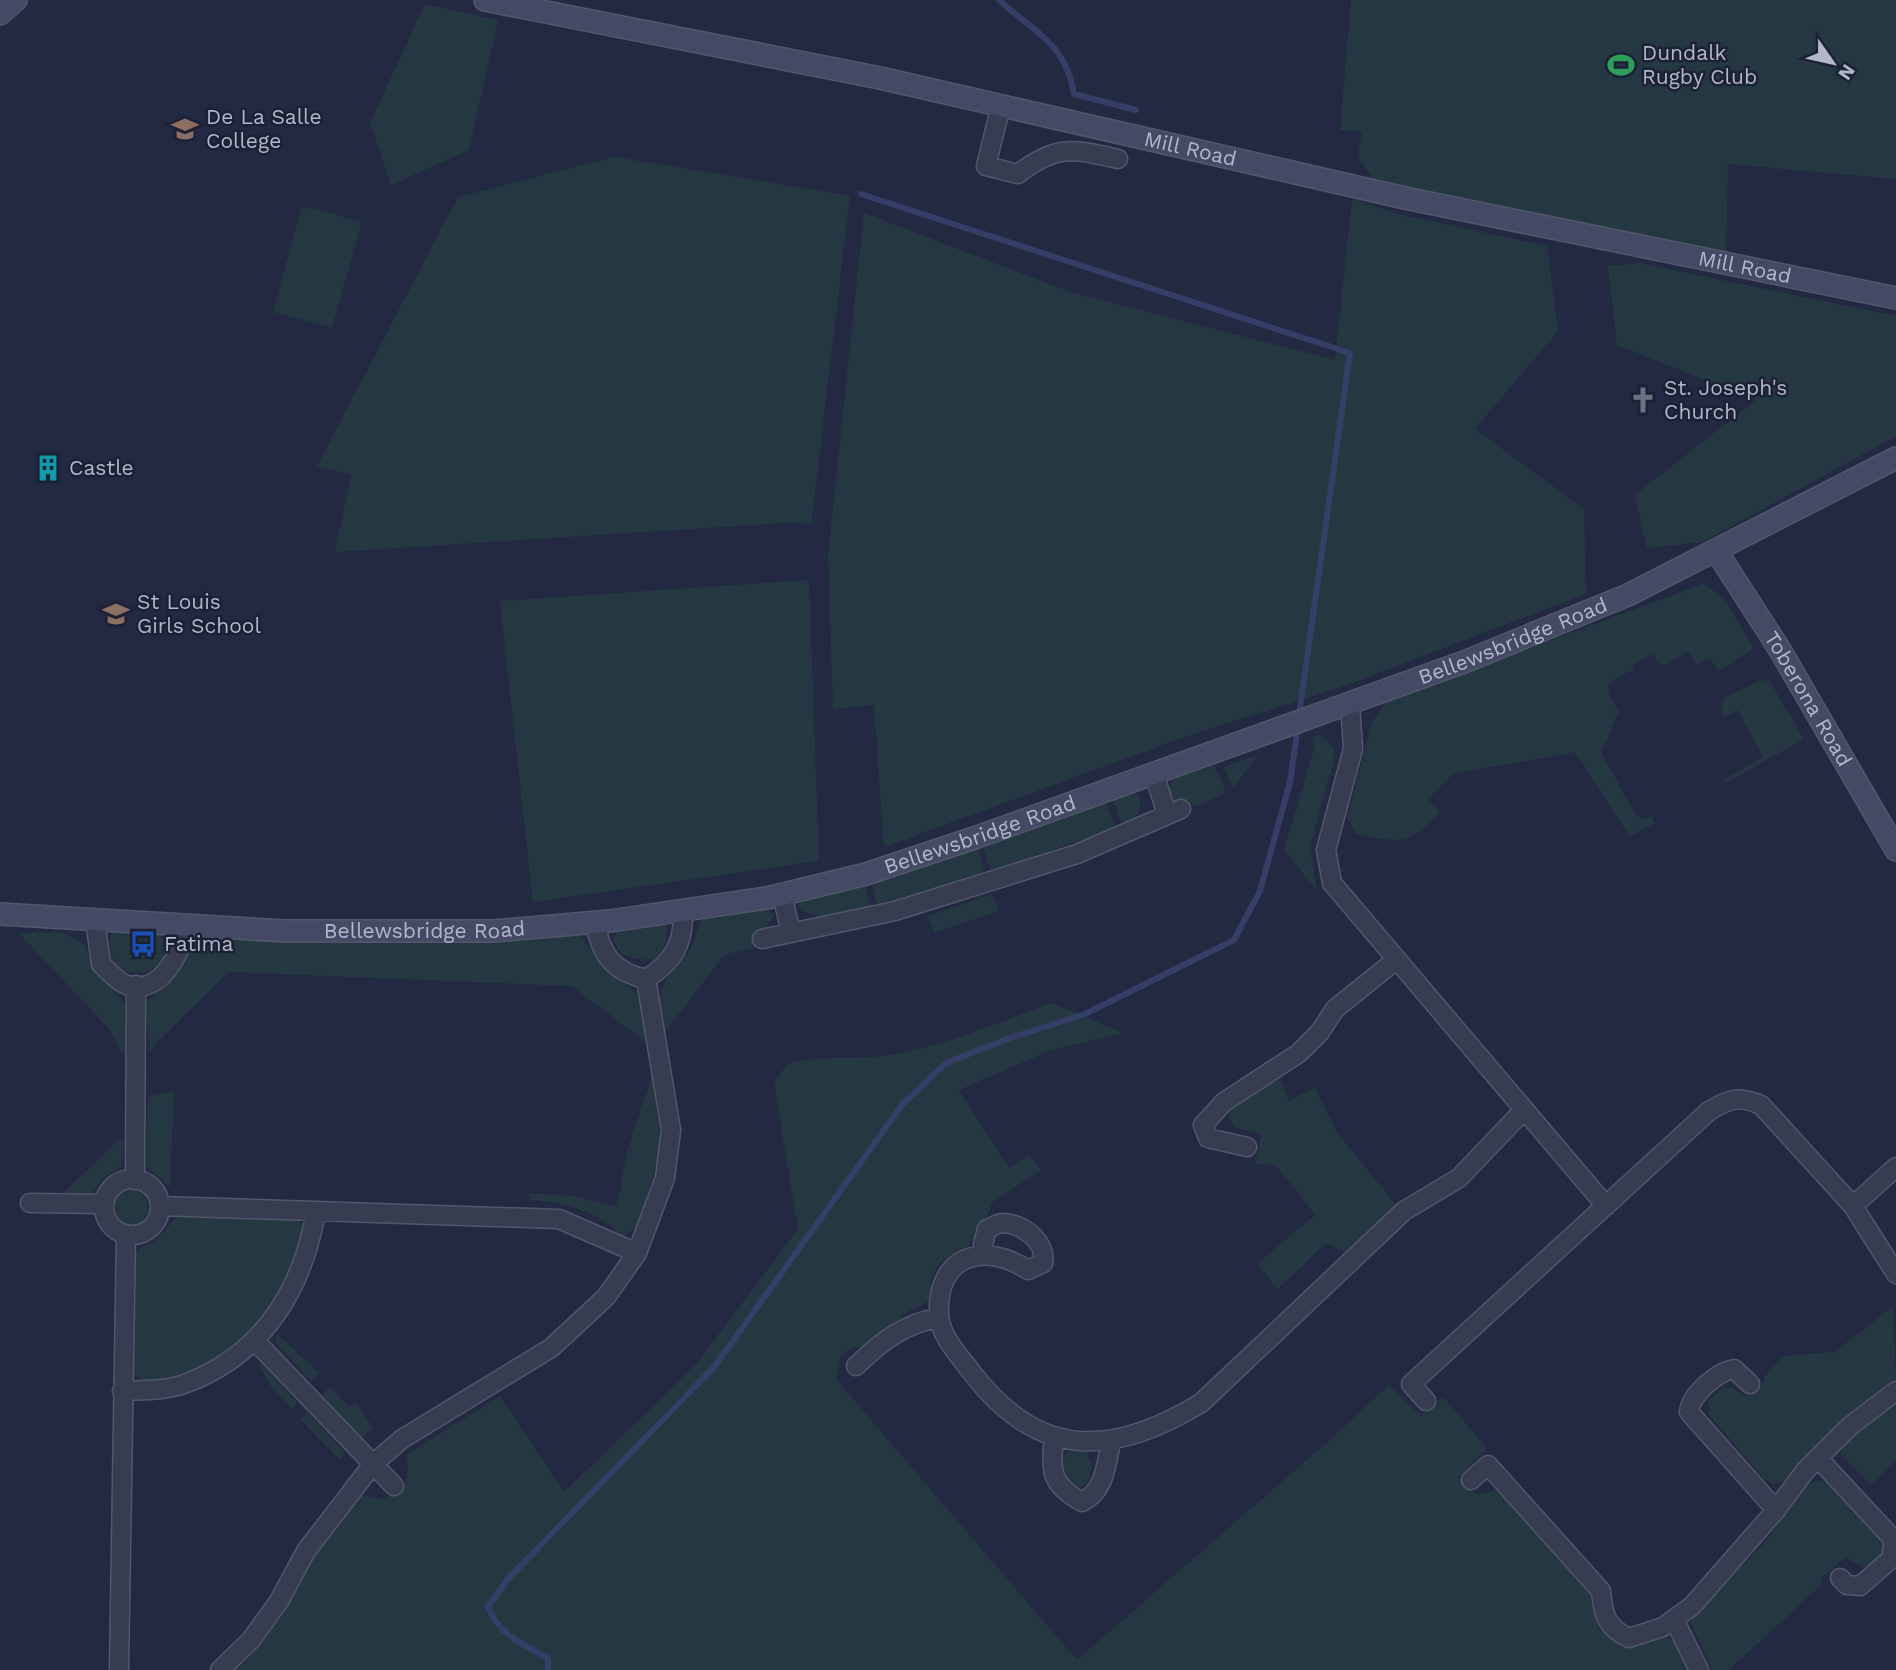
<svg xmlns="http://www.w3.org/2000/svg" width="1896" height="1670" font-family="'Work Sans',sans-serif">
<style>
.green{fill:#253842}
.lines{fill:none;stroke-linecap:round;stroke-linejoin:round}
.stream{stroke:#343e67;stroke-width:6}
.street-casing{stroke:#52576b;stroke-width:21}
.secondary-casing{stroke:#52576b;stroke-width:24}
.street{stroke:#373c51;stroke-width:18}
.secondary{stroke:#454a64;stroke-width:21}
.labels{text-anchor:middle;stroke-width:5;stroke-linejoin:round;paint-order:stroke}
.poi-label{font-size:21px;fill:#b3b7cb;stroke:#1c2136;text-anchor:start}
.street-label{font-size:21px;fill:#b3b7cb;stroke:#1c2136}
</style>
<rect width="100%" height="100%" fill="#232941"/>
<path class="green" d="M1351 0H1896V179L1728 164 1726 254 1375 182 1358 157 1362 131 1340 130Z
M425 4 498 20 469 150 391 185 370 123Z
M615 157 850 196 811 525 797 522 335 552 351 475 317 466 458 197Z
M1352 199 1402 215 1547 246 1558 331 1475 429 1584 509 1586 594 1341 687 1187 736 884 847 874 705 833 709 828 556 864 213 1070 292 1335 360Z
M302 206 362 222 332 328 273 312Z
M1639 263 1896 316V436L1703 542 1647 548 1635 495 1756 400 1617 345 1608 266Z
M809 580 819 861 533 902 500 601Z
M1703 584C1726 594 1739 625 1752 645L1750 651 1719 671 1710 658 1697 665 1688 651 1665 665 1658 663 1653 654 1632 664 1634 669 1613 680 1608 686 1609 695 1619 712 1601 752 1636 815 1645 820 1651 817 1655 823 1630 837 1575 752 1453 774 1428 799 1440 811C1408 847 1400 842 1356 834L1347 818 1372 722 1388 700Z
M1769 680 1804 739 1724 784 1723 780 1763 757 1738 710 1724 717 1721 711 1724 698 1759 681Z
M1320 734 1334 748V760L1310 846 1317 890 1284 850 1314 749 1313 738Z
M1258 755 1233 788 1224 767Z
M1214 765 1225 788 1224 793 1198 806 1174 799 1169 792 1172 780Z
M1134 793 1140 798C1142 812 1135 821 1122 824L1114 800Z
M1106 803 1116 828 991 871 983 847Z
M978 849 985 874 877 907 872 885Z
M865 886 870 908C847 913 812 927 796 902Z
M992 894 998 911 934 933 928 916Z
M765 908 775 915 762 933V947L725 954 664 1033 659 996 670 972 690 950 702 918Z
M667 922 666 948 653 960C635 959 620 959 613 940L618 929Z
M62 932 84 944 100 978 125 1003 126 1052H120L112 1032 19 933Z
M112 932 160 934C184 980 95 992 112 932Z
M577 934 603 964 637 994 645 1007 646 1042 572 986 229 972 154 1045 150 1053 145 1003 167 985 197 936 289 940 552 937Z
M1052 1003 1123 1033 1051 1050 959 1090 1009 1168 1029 1155 1041 1170 991 1203C989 1223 975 1234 966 1251 937 1258 929 1271 930 1301L907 1312 864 1347H852L841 1357 836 1379 1077 1660 1331 1439 1389 1385 1421 1416 1443 1397 1487 1448 1458 1478 1477 1495 1496 1490 1506 1497 1590 1595 1599 1628 1613 1641 1632 1647 1660 1637 1673 1640 1688 1670H236C272 1641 285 1601 309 1563 324 1539 341 1516 360 1494L384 1500C408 1486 409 1480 407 1454L500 1396 564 1492 693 1368 798 1229 774 1083 787 1064C823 1054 854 1061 888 1055 944 1047 999 1022 1052 1003Z
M652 1075 660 1137 656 1167 637 1227 621 1238C606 1213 559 1201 531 1200L529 1193 574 1196 617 1207 627 1152Z
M1281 1078 1289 1101 1315 1087 1338 1134 1398 1207 1349 1254 1326 1243 1278 1289 1257 1264 1315 1215 1276 1165 1256 1164 1262 1134 1234 1127 1228 1113 1238 1103Z
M174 1091 170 1187 146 1166 148 1097Z
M119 1139 124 1141 121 1166 102 1179 90 1197H62L63 1193Z
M114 1207a17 17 0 1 1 34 0a17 17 0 1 1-34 0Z
M178 1216 296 1219 303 1225C308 1259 267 1321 241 1342 229 1352 209 1364 195 1370 179 1377 158 1378 141 1381L134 1374 136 1254 141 1247 153 1243Z
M1893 1307 1896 1382 1845 1420 1785 1481 1774 1484 1765 1480 1709 1415V1400L1723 1387 1733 1388 1744 1397 1765 1381 1764 1377 1784 1356 1834 1352Z
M277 1334 319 1373 311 1381 275 1342Z
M258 1364H262L297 1403 292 1409 272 1388Z
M330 1386 349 1407 356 1402 373 1428 361 1438 322 1396Z
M1896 1405V1460L1871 1486 1840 1453C1851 1432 1876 1418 1896 1405Z
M307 1412 345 1453 340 1460 300 1419Z
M1075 1448 1087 1453 1092 1466 1088 1483 1079 1488C1058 1480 1053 1459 1075 1448Z
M1817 1480 1830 1483 1886 1545 1881 1558 1866 1569 1845 1557 1820 1580 1822 1584 1729 1670H1712L1691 1622 1693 1615 1761 1547 1808 1485Z"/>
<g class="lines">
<path class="stream" d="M999 0C1034 32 1066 43 1074 94L1136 110
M861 194 1350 353 1299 715
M548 1670V1658C523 1645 499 1635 488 1607L507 1580 715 1366 902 1105 946 1063 1007 1039 1085 1014 1234 940 1260 891 1290 782 1298 726"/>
<g class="street-casing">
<path id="street" d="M1001 105 986 166 1018 174C1057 144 1073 149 1118 159
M1350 703 1353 749 1326 850 1332 883 1606 1206
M1154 773 1167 815
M782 894 791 933
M95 920 101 964C108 971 118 982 127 985 162 996 181 951 187 926
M595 922C600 953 613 972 646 979 673 962 684 944 683 911
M762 939 895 911 1077 854 1181 809
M1247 1147 1208 1138 1203 1125 1224 1102 1299 1053 1320 1032 1335 1009 1396 960
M104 1207a28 28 0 1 1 56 0a28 28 0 1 1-56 0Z
M135 1180 136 985
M30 1203 104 1204
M160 1206 559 1219 637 1253
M1853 1206 1896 1167
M984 1254 983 1244 987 1229C992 1227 998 1223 1003 1223 1024 1224 1047 1243 1043 1263L1028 1270C984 1241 936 1255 939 1315 940 1336 961 1358 973 1374 1040 1461 1114 1456 1201 1403L1404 1211 1459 1178 1524 1110
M255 1341 394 1486
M856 1366C881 1342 904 1323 939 1318
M1750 1384 1734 1369C1717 1372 1691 1394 1689 1412L1776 1510
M122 1391C143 1390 167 1391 187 1383 263 1354 303 1289 316 1211
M1426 1401 1411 1384 1709 1111C1729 1099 1739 1095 1761 1105L1853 1206 1896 1274
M1054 1436C1051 1471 1049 1484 1082 1502 1105 1491 1106 1465 1111 1442
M1818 1458 1894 1540 1891 1559 1860 1586 1847 1585 1840 1578
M1471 1480 1488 1465 1601 1591C1603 1615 1607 1628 1629 1638L1663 1627 1692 1606 1776 1510 1805 1471 1850 1426 1896 1391
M1674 1619 1699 1670
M119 1670 126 1235
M220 1670 251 1640 279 1601 306 1551 373 1464 402 1439 551 1348 606 1297 637 1253 665 1178 671 1130 646 979"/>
</g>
<g class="secondary-casing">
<g id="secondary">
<path id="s1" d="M485 0 880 78 1405 198 1896 298"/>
<path d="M0 14 16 0"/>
<path id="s2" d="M1717 552 1780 650 1896 850"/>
<path id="s3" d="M0 914 285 931H493L610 921 767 898 866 874 977 837 1464 662 1628 595 1896 458"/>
</g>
</g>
<use href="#street" class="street"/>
<use href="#secondary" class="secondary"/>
</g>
<defs>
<g id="stadium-bare" transform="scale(2.1)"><path d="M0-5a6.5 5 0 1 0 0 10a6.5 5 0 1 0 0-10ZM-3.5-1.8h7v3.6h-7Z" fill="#2e9e5b" stroke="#1c2136" stroke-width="2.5" paint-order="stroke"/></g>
<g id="school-bare" transform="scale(2.1)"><path d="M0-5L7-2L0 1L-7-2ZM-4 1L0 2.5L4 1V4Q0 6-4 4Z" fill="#8d6e63" stroke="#1c2136" stroke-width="2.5" paint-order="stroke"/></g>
<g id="church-bare" transform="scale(2.1)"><path d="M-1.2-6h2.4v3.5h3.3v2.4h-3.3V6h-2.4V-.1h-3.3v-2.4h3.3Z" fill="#6b7280" stroke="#1c2136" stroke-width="2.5" paint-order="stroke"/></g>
<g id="building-bare" transform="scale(2.1)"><path d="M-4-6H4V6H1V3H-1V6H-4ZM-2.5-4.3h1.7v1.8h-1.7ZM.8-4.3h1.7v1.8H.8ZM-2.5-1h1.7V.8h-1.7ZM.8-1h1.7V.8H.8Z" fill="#0f9aa8" stroke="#1c2136" stroke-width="2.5" paint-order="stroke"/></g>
<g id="bus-bare" transform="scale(2.1)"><path d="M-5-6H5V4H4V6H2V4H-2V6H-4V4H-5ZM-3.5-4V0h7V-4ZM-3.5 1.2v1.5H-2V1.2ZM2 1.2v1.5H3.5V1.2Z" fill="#1a4fb4" stroke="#1c2136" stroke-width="2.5" paint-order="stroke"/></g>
</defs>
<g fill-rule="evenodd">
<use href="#stadium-bare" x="1621" y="65"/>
<use href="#school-bare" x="185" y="129"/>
<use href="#church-bare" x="1643" y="400"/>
<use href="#building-bare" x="48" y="468"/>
<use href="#school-bare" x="116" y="614"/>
<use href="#bus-bare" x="143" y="944"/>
</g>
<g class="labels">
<g class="poi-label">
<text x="1642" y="60">Dundalk<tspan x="1642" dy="24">Rugby Club</tspan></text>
<text x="206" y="124">De La Salle<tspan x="206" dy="24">College</tspan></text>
<text x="1664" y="395">St. Joseph's<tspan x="1664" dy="24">Church</tspan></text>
<text x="69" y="475">Castle</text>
<text x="137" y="609">St Louis<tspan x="137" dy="24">Girls School</tspan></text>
<text x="164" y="951">Fatima</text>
</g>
<g class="street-label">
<text dy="7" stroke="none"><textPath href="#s1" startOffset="721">Mill Road</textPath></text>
<text dy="7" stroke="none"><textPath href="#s1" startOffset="1288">Mill Road</textPath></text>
<text dy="7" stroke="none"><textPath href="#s3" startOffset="1559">Bellewsbridge Road</textPath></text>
<text dy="7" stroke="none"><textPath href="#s2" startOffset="173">Toberona Road</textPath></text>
<text dy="7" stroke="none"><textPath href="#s3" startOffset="992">Bellewsbridge Road</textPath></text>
<text dy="7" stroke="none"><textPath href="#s3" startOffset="425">Bellewsbridge Road</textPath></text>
</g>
</g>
<g transform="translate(1833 63) rotate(124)" stroke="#1c2136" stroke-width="5" paint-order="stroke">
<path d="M0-5L12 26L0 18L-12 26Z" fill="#b3b7cb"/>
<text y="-10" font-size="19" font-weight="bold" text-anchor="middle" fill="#b3b7cb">N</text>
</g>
</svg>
